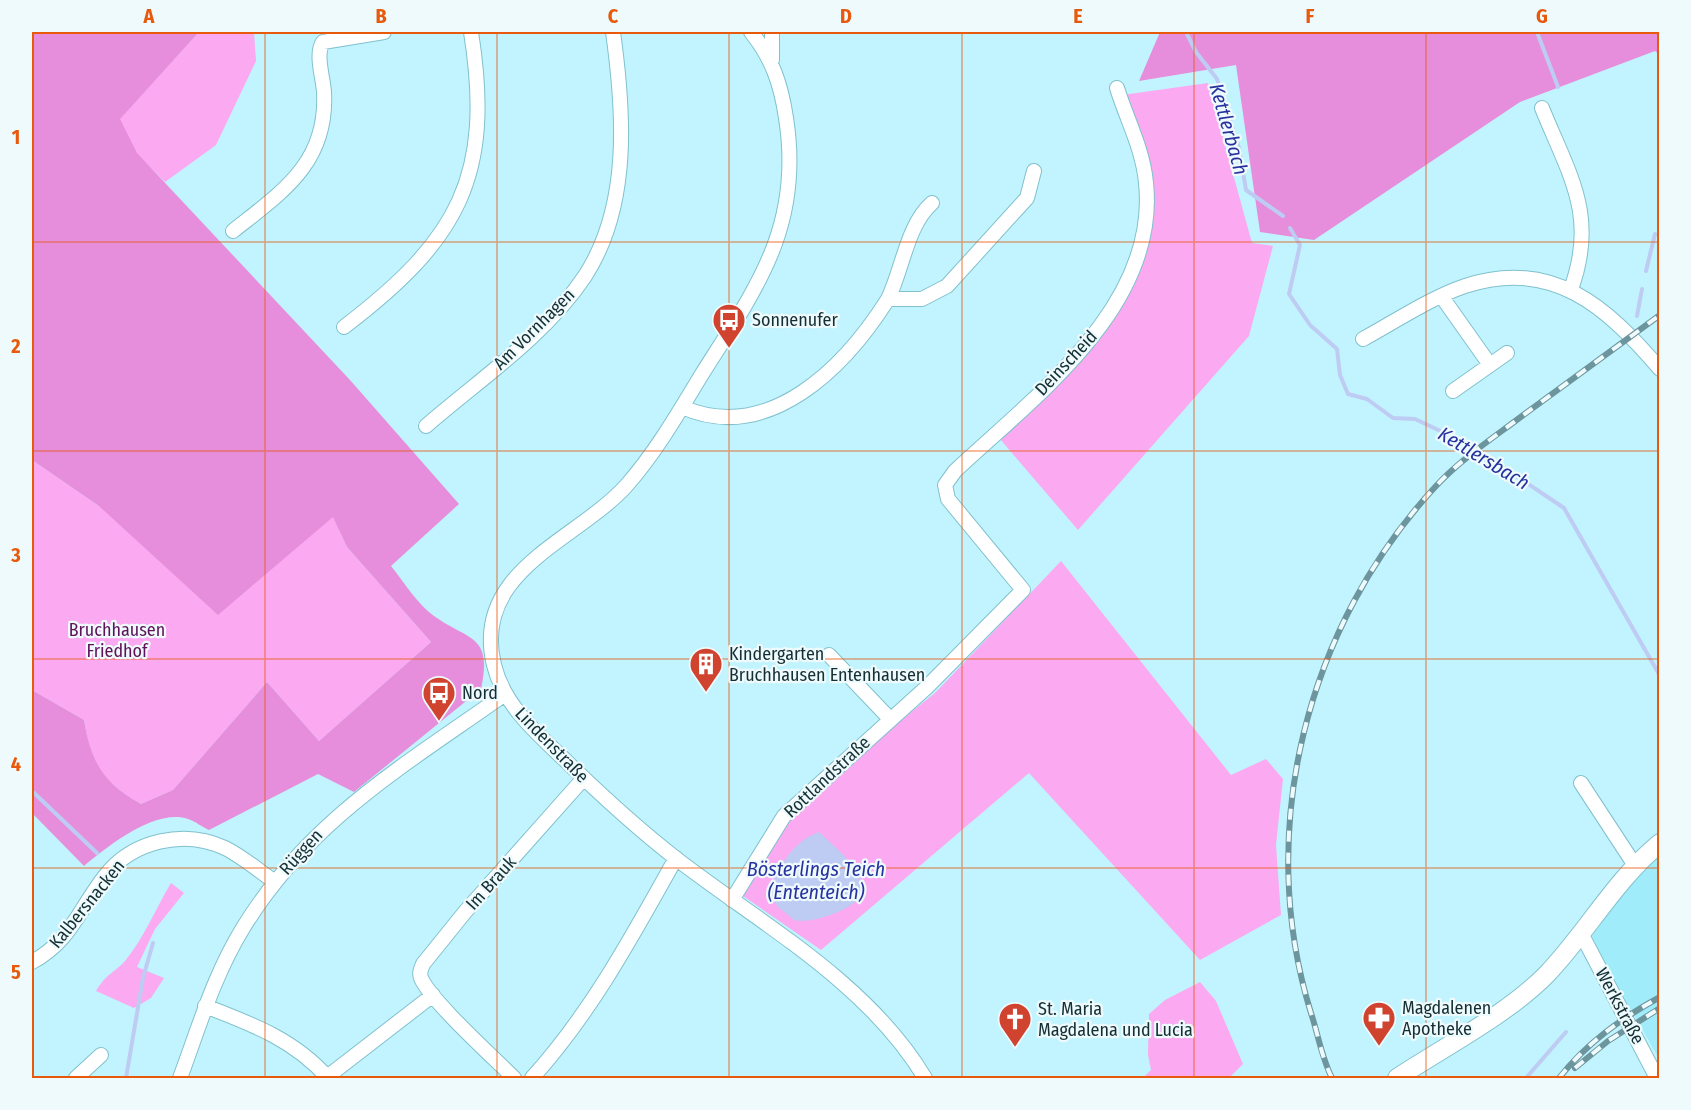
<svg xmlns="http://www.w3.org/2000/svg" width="1691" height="1110" font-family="'Fira Sans Condensed',sans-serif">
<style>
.built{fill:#a0ecfb}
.green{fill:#fba9f0}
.forest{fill:#e68edb}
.water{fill:#becbf3}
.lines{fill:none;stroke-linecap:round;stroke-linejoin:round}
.stream{stroke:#becbf3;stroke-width:4}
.minor-casing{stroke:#80c1cd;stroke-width:16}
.tertiary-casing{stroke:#80c1cd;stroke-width:20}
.minor{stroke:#fff;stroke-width:14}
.tertiary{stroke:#fff;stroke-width:18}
.rail-casing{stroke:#6d959d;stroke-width:6}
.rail{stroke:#eefafc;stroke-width:4;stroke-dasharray:11;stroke-linecap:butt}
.grid{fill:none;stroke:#e8590c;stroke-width:1.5;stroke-opacity:0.55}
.labels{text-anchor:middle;stroke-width:4.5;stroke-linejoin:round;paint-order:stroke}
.poi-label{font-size:18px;fill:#142f34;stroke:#eefafc;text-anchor:start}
.street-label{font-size:18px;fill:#142f34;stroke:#eefafc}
.park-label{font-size:18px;fill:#5f115a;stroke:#eefafc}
.water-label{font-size:20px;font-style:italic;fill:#28329f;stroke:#eefafc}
.neatline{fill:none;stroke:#e8590c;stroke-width:2}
.grid-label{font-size:20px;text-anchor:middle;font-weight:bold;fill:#e8590c}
</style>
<rect width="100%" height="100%" fill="#c1f4ff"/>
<path class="built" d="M1659 857V1059L1631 1009 1626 1008 1592 936 1636 874Z"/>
<path class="green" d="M199 32H254L256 61 216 145 165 182 136 153 119 119Z
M1208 83 1252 243 1273 246 1249 336 1078 530 994 432 1096 327 1123 285 1139 243 1140 169 1115 96Z
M32 460 99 506 333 516 347 547 431 642 319 741 267 682 173 790 141 804C102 782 91 764 84 720L32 690Z
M1061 561 1231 775 1266 759 1283 779 1276 845 1281 915 1200 960 1029 773 821 950 743 896 797 803 935 693Z
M171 883 184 893 155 929 137 967 164 978 151 998 134 1008 96 991C106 974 114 973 125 961 144 938 156 908 171 883Z
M1200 982 1216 1001 1243 1064 1229 1078H1143L1151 1070 1148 1055 1149 1014 1165 1000Z"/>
<path class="forest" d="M32 32H199L120 119 137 153 350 380 459 504 391 566C404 582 418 605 434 616 468 641 493 633 481 689L354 792 318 774 209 830C202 827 195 821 188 819 155 808 107 847 84 866L32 813V690L84 720C91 762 103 783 141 804L173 790 267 682 319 741 431 642 347 547 333 517 218 615 99 506 32 460Z
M1160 32H1659L1660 55 1655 51 1520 102 1314 240 1260 232 1236 65 1139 81Z"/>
<path class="water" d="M819 832C835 847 857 864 863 886 861 892 859 899 854 903 841 913 810 924 794 920L778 907 769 894C777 868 793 841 819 832Z"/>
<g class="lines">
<path class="stream" d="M1186 32 1196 52 1217 79 1239 148 1246 190 1283 216
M1537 32 1558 87
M1290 228 1300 245 1289 294 1310 325 1337 349 1340 375 1348 394 1367 399 1393 418 1415 419 1470 445 1564 508 1660 676
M1646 271 1655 234
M1637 316 1642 289
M32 791 97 853
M126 1078 143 978 153 943
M1526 1078 1566 1032"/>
<g class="minor-casing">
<path id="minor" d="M751 32C772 58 781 84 786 118 803 226 757 287 702 374 679 412 656 452 626 486 576 541 471 571 494 665 504 706 537 733 566 761 602 796 639 830 678 860 764 926 868 983 925 1078
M772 32V60
M1542 108C1569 175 1598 215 1571 289
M233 231C282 192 328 163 324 92 323 77 315 54 323 42L384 32
M1442 297 1490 365
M888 299C903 268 907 225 932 203
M344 327C458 240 494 177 471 32
M1363 339C1396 321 1430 298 1465 286 1552 257 1607 307 1660 369
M1453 391 1507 353
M682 407C769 445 845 367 888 299H922L947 286 1027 198 1034 171
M426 426C480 379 545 336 585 276 631 205 624 111 613 32
M829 655 890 719
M1581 783 1634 864
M732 900 784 816 927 687 1023 590 948 499 945 485 955 471C1035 396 1159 306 1146 183 1143 149 1127 120 1117 88
M1582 935 1657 1078
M32 962C71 941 79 909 105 876 133 840 185 829 225 848 243 857 259 871 275 882
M205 1006C252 1024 295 1040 328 1078
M327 1077 433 995
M76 1078 101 1055
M180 1078C199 1027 214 975 243 928 309 820 405 765 505 694
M514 1078C494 1058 430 1000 421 978 419 973 421 969 423 964L465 912 584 778
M532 1078C591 1013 633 935 676 858"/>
</g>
<g class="tertiary-casing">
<path id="tertiary" d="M1397 1078C1444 1047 1508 1014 1547 974 1587 932 1615 880 1660 843"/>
</g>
<use href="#minor" class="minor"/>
<use href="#tertiary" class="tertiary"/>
<g class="rail-casing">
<path id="rail" d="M1575 1068 1608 1041 1660 1008
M1332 1078C1322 1059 1318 1034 1311 1013 1254 830 1307 625 1436 486 1461 459 1493 438 1522 416 1568 382 1614 349 1660 315
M1559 1078C1587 1043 1620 1019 1660 997"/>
</g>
<use href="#rail" class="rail"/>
</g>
<path class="grid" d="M265 32V1078M497 32V1078M729 32V1078M962 32V1078M1194 32V1078M1426 32V1078M32 242H1660M32 451H1660M32 659H1660M32 868H1660"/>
<defs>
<g id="bus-pin" transform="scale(1.725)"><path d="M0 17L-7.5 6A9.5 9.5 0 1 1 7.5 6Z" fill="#d0442f" stroke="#eefafc"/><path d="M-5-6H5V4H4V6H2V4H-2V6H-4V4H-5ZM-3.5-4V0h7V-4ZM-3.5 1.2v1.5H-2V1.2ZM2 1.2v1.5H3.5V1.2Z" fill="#fff"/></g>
<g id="building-pin" transform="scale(1.725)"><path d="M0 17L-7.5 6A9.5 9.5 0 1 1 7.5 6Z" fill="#d0442f" stroke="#eefafc"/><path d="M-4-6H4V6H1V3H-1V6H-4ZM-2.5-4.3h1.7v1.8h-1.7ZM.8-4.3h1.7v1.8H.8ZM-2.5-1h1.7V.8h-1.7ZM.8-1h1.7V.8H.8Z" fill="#fff"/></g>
<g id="pharmacy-pin" transform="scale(1.725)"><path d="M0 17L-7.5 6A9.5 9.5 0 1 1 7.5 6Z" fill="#d0442f" stroke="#eefafc"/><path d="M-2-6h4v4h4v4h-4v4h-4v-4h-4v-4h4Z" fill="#fff"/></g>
<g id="church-pin" transform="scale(1.725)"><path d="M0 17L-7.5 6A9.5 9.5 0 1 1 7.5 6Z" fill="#d0442f" stroke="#eefafc"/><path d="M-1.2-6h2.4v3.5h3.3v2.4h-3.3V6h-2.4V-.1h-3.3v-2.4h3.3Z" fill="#fff"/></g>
</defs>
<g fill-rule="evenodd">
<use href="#bus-pin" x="729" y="320"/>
<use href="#building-pin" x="706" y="664"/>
<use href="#bus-pin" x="439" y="693"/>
<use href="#pharmacy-pin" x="1379" y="1018"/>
<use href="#church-pin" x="1015" y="1019"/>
</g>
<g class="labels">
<g class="poi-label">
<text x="752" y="326">Sonnenufer</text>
<text x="729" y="660">Kindergarten<tspan x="729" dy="21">Bruchhausen Entenhausen</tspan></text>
<text x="462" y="699">Nord</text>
<text x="1402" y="1014">Magdalenen<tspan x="1402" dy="21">Apotheke</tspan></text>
<text x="1038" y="1015">St. Maria<tspan x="1038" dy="21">Magdalena und Lucia</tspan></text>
</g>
<g class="street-label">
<text transform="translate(534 329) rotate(-45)" y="6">Am Vornhagen</text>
<text transform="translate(1066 363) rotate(-47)" y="6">Deinscheid</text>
<text transform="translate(552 745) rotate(46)" y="6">Lindenstraße</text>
<text transform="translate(827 777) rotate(-43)" y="6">Rottlandstraße</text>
<text transform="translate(301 852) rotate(-48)" y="6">Rüggen</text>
<text transform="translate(491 883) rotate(-48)" y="6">Im Brauk</text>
<text transform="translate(87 904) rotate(-51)" y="6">Kalbersnacken</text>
<text transform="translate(1620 1006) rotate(62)" y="6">Werkstraße</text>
</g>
<g class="park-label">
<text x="117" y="636">Bruchhausen<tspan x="117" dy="21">Friedhof</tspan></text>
</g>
<g class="water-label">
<text transform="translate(1229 129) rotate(74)" y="7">Kettlerbach</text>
<text transform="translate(1484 458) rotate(31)" y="7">Kettlersbach</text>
<text x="816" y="876">Bösterlings Teich<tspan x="816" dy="23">(Ententeich)</tspan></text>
</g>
</g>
<rect width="1691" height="1110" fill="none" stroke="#eefafc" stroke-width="66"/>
<rect x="33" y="33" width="1625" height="1044" class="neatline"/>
<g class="grid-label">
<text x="149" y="23">A</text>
<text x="381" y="23">B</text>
<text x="613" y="23">C</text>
<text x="846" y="23">D</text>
<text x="1078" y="23">E</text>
<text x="1310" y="23">F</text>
<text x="1542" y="23">G</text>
<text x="16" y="144">1</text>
<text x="16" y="353">2</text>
<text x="16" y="562">3</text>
<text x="16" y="771">4</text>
<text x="16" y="979">5</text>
</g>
</svg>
